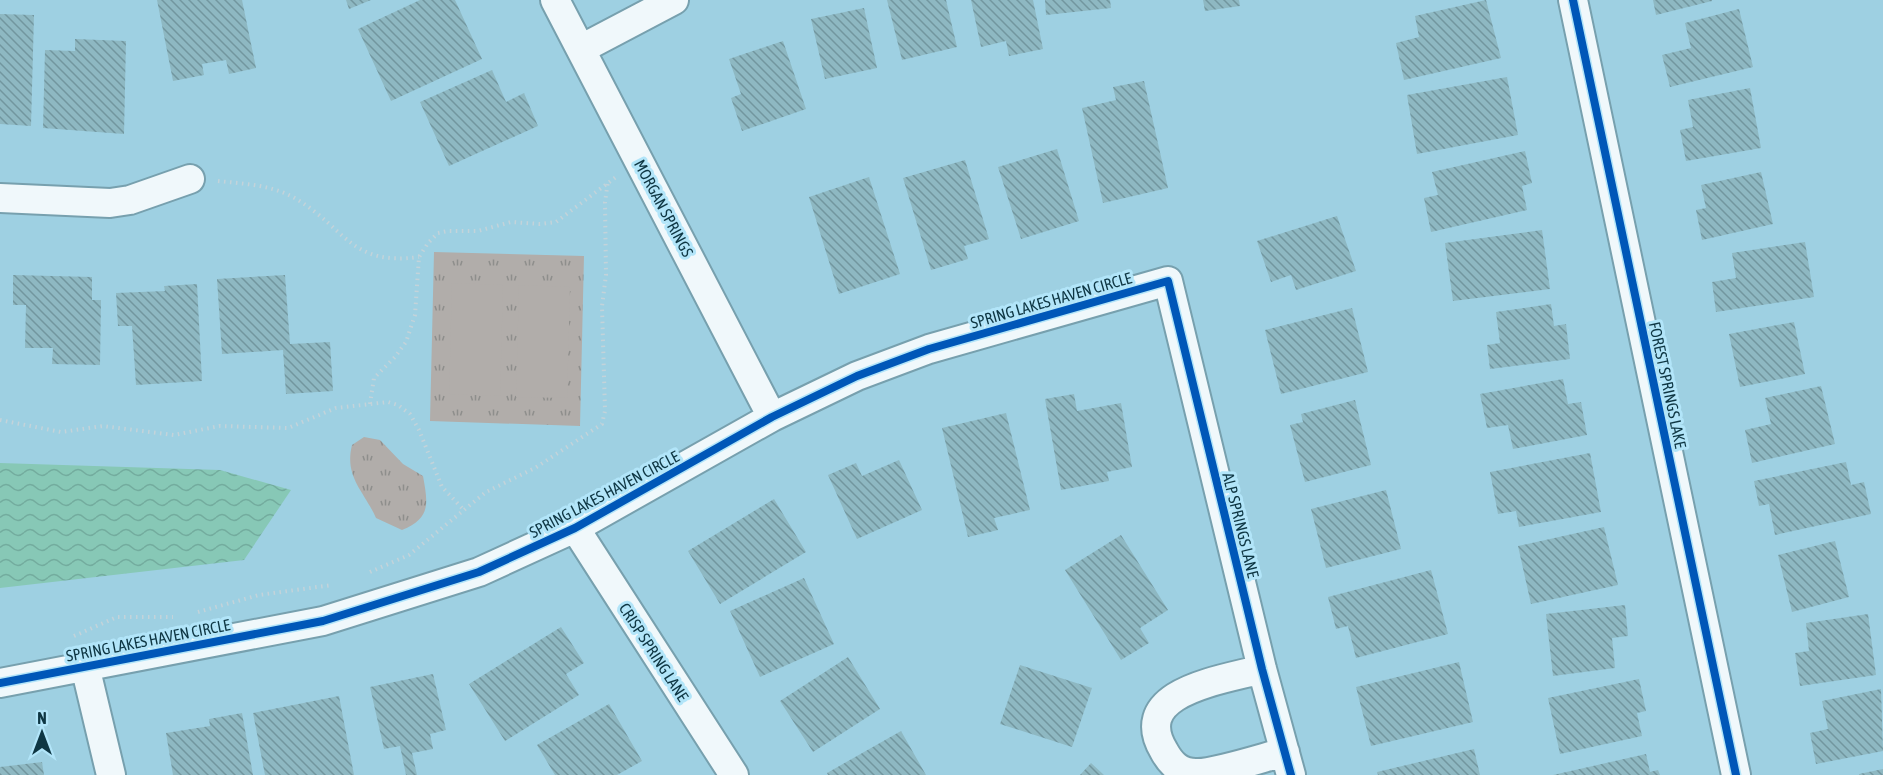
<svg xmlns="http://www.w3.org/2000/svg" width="1883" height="775" font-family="'Asap Condensed',sans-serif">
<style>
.park{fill:url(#park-tufts)}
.garden{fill:#b1adaa}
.water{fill:url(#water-waves)}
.building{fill:url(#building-back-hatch)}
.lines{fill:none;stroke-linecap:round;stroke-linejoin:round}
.street-casing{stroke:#77a0ae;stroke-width:32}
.path{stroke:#c3d3da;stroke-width:4;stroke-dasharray:1.5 4.5;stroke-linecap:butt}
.street{stroke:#f0f8fb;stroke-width:28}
.cycleway-casing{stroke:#b2e5f9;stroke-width:11}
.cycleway{stroke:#0057b8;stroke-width:8}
.labels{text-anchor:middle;stroke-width:6;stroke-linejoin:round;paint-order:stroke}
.street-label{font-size:16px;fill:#0e3643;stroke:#b2e5f9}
</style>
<defs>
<pattern id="park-tufts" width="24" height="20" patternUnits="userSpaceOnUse" patternTransform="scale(1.5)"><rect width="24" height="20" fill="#b1adaa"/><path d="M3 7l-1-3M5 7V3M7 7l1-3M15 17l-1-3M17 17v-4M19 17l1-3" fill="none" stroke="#8e8e8c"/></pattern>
<pattern id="water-waves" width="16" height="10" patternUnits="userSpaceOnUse" patternTransform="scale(1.5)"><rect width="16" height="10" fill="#87c8b6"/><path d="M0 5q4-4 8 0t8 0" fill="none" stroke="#73ac9e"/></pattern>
<pattern id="building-back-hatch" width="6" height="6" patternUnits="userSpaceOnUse" patternTransform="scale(1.5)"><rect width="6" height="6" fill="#8eb8c2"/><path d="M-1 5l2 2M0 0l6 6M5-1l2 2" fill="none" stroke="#72969f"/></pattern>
</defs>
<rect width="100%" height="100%" fill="#9ed0e2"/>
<path class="park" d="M434 252 584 256 580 426 430 421Z
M364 437 380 440 403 464 423 476C428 504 431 518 402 530L376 518C364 491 344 477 352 445Z"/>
<path class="garden" d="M452 283 503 285 500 396 449 394Z
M519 285 570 287 567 398 516 397Z"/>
<path class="water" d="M0 463 220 470 291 490 244 560 0 588Z"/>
<path class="building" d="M157 0H242L256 68 229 74 226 60 202 64 204 75 173 81Z
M346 0H371L349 9Z
M420 0H455L482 59 391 101 358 29Z
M887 0H946L957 47 902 60Z
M971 0H1033L1043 49 1009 56 1006 41 981 47Z
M1045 0H1110L1111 8 1046 15Z
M1203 0H1239L1240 6 1205 11Z
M1486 0 1501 58 1404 80 1396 43 1419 37 1415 16Z
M1653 0H1712V1L1656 15Z
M864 8 877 68 825 79 811 19Z
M1739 9 1753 67 1670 87 1662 55 1691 48 1685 23Z
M0 14 34 15 31 126 0 124Z
M75 39 126 41 124 134 43 128 45 50 75 51Z
M783 41 806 109 742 131 731 98 741 94 729 59Z
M492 70 506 102 524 93 538 126 449 166 420 102Z
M1507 77 1518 135 1417 154 1407 95Z
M1144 81 1168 188 1103 203 1082 108 1116 100 1113 87Z
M1750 88 1761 148 1686 161 1680 130 1693 127 1688 100Z
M1057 149 1079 221 1021 239 998 167Z
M1525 151 1532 183 1522 186 1527 210 1431 232 1424 198 1438 195 1432 172Z
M965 160 989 239 964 246 968 259 931 270 903 178Z
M1761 172 1773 224 1702 240 1696 210 1706 208 1701 185Z
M869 177 900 274 839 294 809 197Z
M1337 216 1356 271 1296 290 1291 275 1271 282 1257 241Z
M1542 230 1550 289 1453 301 1445 243Z
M1805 242 1814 297 1716 312 1712 282 1736 278 1732 253Z
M13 275 92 277V300H101L100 365 52 364 53 348H25L26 305H13Z
M285 275 290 344 330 342 333 391 286 394 283 350 222 354 217 279Z
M197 284 202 381 136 385 132 326H118L116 293 165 291 164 286Z
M1551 304 1554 326 1566 324 1570 359 1490 369 1487 345 1500 343 1496 312Z
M1352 308 1368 372 1281 394 1265 330Z
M1794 322 1805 374 1740 387 1729 334Z
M1563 379 1568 404 1581 402 1587 435 1513 449 1508 425 1487 428 1480 394Z
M1821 386 1835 444 1752 463 1745 430 1771 424 1765 398Z
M1074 394 1077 411 1121 403 1132 467 1107 472 1109 481 1061 490 1045 399Z
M1355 400 1371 465 1305 482 1290 425 1303 422 1301 414Z
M1006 413 1030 510 994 518 998 530 968 537 942 428Z
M1590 453 1601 512 1519 527 1516 511 1498 514 1490 472Z
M899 460 922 510 857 539 828 475 856 463 862 476Z
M1846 462 1851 485 1864 482 1871 514 1775 535 1769 504 1759 506 1754 481Z
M1386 490 1401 549 1326 568 1311 509Z
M774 499 806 552 720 604 688 551Z
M1604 527 1618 585 1531 604 1518 546Z
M1121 535 1168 610 1140 628 1149 643 1121 660 1065 570Z
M1835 541 1849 597 1792 612 1778 555Z
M1431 570 1448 634 1356 658 1348 626 1336 629 1328 597Z
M804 578 834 644 760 677 730 611Z
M1625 605 1628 636 1612 638 1615 668 1553 676 1546 614Z
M1868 614 1876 675 1800 686 1795 653 1809 651 1806 623Z
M561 627 584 663 566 674 579 695 505 741 469 684Z
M848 657 880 709 813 752 780 701Z
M1459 662 1473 722 1371 746 1356 687Z
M1020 665 1092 688 1072 747 1000 724Z
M433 674 446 730 430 734 433 749 412 753 417 775H406L400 746 384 749 370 687Z
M1639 679 1646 711 1637 713 1642 736 1560 754 1548 698Z
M1881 689 1883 751 1816 764 1810 733 1828 729 1822 701Z
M339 696 354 775H265L253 713Z
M609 704 642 761 617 775H555L537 745Z
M242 713 253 775H173L166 733 210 726 209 719Z
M901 731 926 775H828L827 773Z
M1474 749 1480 775H1378L1377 772Z
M1646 754 1650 772 1658 770 1660 775H1553Z
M42 762 44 775H0V767Z
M1091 763 1104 775H1080Z
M1883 769V775H1859V774Z"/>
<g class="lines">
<g class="street-casing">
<path id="street" d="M555 0 772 417
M1573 0 1736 775
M581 49 674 0
M0 198 110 203 130 200 190 179
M575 528 734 775
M85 666 111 775
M1262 669C1224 680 1128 691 1164 751 1171 764 1180 773 1196 773 1213 774 1265 757 1285 752
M0 683 323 621 479 572 575 528 772 417 857 376 929 349 1168 281 1262 669 1291 775"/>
</g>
<path class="path" d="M218 181C246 184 274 185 298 200 347 230 351 266 419 257
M370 404 374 378 395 357 406 342 415 315 419 257 428 243 438 233 448 231H478L511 222 540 224 556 222 616 177
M0 420 61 432 103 426 174 435 220 426 288 428 336 408 388 402 398 405 410 414 419 430 442 487 463 509
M370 572 409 555 486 492 535 468 602 424 605 411 602 306 606 275 605 202 608 181
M198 612 259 595 332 585
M74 636 117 617H173"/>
<use href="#street" class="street"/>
<g class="cycleway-casing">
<path id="cycleway" d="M1573 0 1736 775
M0 683 323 621 479 572 575 528 772 417 857 376 929 349 1168 281 1262 669 1291 775"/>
</g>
<use href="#cycleway" class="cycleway"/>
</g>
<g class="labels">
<g class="street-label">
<text transform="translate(664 208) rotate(62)" y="6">MORGAN SPRINGS</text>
<text transform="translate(1051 300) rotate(-16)" y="6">SPRING LAKES HAVEN CIRCLE</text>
<text transform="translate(1668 385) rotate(78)" y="6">FOREST SPRINGS LAKE</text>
<text transform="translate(604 494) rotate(-28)" y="6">SPRING LAKES HAVEN CIRCLE</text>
<text transform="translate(1241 525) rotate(76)" y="6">ALP SPRINGS LANE</text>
<text transform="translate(148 640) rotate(-11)" y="6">SPRING LAKES HAVEN CIRCLE</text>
<text transform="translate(654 652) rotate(57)" y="6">CRISP SPRING LANE</text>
</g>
</g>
<g transform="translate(42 733)" stroke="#b2e5f9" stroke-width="4.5" paint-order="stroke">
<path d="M0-4.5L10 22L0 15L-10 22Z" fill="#0e3643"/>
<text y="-9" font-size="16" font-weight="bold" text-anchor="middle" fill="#0e3643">N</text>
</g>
</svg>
